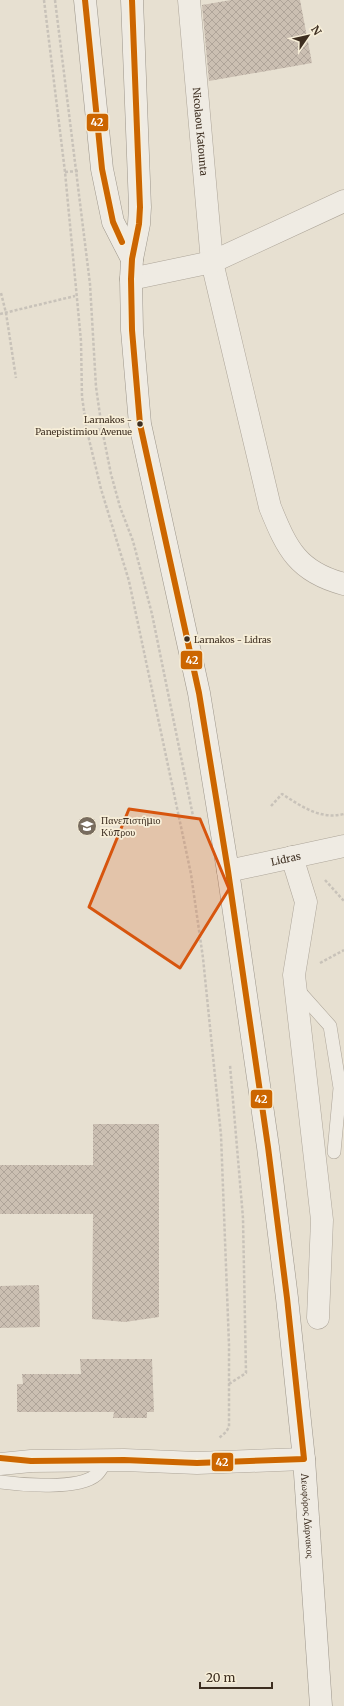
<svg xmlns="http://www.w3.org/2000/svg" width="344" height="1706" font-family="Merriweather,serif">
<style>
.building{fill:url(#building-cross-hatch)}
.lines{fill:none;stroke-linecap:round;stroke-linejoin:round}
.lane-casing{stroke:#ada599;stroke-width:14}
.street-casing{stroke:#ada599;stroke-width:23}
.secondary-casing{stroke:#9c958a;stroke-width:23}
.path{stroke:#c8c2b9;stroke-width:2.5;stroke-dasharray:3 2;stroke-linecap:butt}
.lane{stroke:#efebe3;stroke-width:13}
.street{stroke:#efebe3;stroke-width:22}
.secondary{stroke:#efebe3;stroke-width:22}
.bus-1-casing{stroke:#f7eed8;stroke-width:9}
.bus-1{stroke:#c60;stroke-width:6}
.marked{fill:#d7550e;fill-opacity:0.2;stroke:#d7550e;stroke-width:3;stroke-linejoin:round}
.bus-dot{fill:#3d2e20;stroke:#f7eed8;stroke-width:1.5}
.labels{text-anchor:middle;stroke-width:3.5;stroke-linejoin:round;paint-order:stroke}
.bus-label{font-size:9px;fill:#3d2e20;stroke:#f7eed8;text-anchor:end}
.street-label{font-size:10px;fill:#3d2e20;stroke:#f7eed8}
.poi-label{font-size:10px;fill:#3d2e20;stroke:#f7eed8;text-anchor:start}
.line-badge{stroke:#f7eed8;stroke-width:1.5}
.badge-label{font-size:11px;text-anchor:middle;font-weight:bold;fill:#fff}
</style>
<defs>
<pattern id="building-cross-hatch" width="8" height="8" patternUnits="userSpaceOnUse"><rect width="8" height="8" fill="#cbbfb2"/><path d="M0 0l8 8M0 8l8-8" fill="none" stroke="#afa499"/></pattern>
</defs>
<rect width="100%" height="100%" fill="#e7e0d1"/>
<path class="building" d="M231 0H300L312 63 209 81 202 5Z
M93 1124H159V1317L125 1322 92 1319 93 1214H0V1165H93Z
M39 1285 40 1327 0 1328V1286Z
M80 1359H152L154 1412H147V1418H113L114 1412H17V1384H23L22 1374H81Z"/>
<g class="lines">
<g class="lane-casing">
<path id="lane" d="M297 989 330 1026 340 1088 334 1152
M0 1482C21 1485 79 1490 96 1475 100 1472 103 1465 107 1460"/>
</g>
<g class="street-casing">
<g id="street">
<path id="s1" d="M189 0 212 262 270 507C287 549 298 572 344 584"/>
<path d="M131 279 212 262 344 201"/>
<path d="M292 857 306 902 294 975 322 1220 318 1318"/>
<path id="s2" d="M228 871 344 846"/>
<path d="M0 1464 31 1461 124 1460 197 1463 304 1459"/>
</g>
</g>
<g class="secondary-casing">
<g id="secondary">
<path d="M85 0 102 169 113 222 132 259"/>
<path id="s3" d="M132 0 140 207 139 224 132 259 131 279 132 330 140 424 199 693 228 871 268 1147 287 1298 304 1459 321 1706"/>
</g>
</g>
<path class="path" d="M44 0 65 172 81 341 82 397 87 431 101 489 129 581 191 874 203 958 221 1135 229 1345V1427L226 1432 219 1438
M55 0 90 284 96 387 102 429 111 474 120 507 133 541 152 614 193 816
M65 172 78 171
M1 293 6 313 16 378
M0 314 75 296
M87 431 102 429
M271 806 282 794C301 806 320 820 344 814
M325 880 344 901
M320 963 344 950
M229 1384 246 1373 243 1218 230 1065"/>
<use href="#lane" class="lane"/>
<use href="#street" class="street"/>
<use href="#secondary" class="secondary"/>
<g class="bus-1-casing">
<path id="bus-1" d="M85 0 102 169 113 222 122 242
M0 1458 31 1461 124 1460 197 1463 304 1459 287 1298 268 1147 228 871 199 693 140 424 132 330 131 279 132 259 139 224 140 207 132 0"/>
</g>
<use href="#bus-1" class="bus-1"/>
</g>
<path class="marked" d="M129 809 200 819 229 889 180 968 89 907Z"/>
<defs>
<g id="university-disc" transform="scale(1)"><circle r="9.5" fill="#786c5e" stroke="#f7eed8"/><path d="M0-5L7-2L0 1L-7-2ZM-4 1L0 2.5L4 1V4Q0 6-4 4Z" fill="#fff"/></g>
</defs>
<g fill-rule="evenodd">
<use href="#university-disc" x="87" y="826"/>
</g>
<g class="bus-dot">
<circle cx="140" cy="424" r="3.5"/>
<circle cx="187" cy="639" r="3.5"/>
</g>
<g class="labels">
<g class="bus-label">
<text x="132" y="423">Larnakos -<tspan x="132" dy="12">Panepistimiou Avenue</tspan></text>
<text x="194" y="643" text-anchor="start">Larnakos - Lidras</text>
</g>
<g class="street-label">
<text dy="4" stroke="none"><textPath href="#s1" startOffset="132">Nicolaou Katounta</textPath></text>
<text dy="4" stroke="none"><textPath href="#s2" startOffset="59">Lidras</textPath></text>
<text dy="4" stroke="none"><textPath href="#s3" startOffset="1531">Λεωφόρος Λάρνακος</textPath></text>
</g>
<g class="poi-label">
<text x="101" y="824">Πανεπιστήμιο<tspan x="101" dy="12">Κύπρου</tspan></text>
</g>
</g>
<g class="line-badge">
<rect x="86" y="113" width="23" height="19" rx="4" fill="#c60"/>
<rect x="180" y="650" width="23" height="20" rx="4" fill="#c60"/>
<rect x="250" y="1089" width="23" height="20" rx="4" fill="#c60"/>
<rect x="211" y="1452" width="23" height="20" rx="4" fill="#c60"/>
</g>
<g class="badge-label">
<text x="97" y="126">42</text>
<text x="192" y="664">42</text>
<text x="261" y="1103">42</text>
<text x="222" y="1466">42</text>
</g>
<g transform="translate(308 36) rotate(56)" stroke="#f7eed8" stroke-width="3" paint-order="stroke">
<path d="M0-3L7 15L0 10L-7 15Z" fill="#3d2e20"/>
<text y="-6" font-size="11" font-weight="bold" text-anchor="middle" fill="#3d2e20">N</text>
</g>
<path d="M200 1682v6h72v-6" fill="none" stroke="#3d2e20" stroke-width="2"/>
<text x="206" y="1682" font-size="12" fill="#3d2e20" stroke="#f7eed8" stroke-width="3" paint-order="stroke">20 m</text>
</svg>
